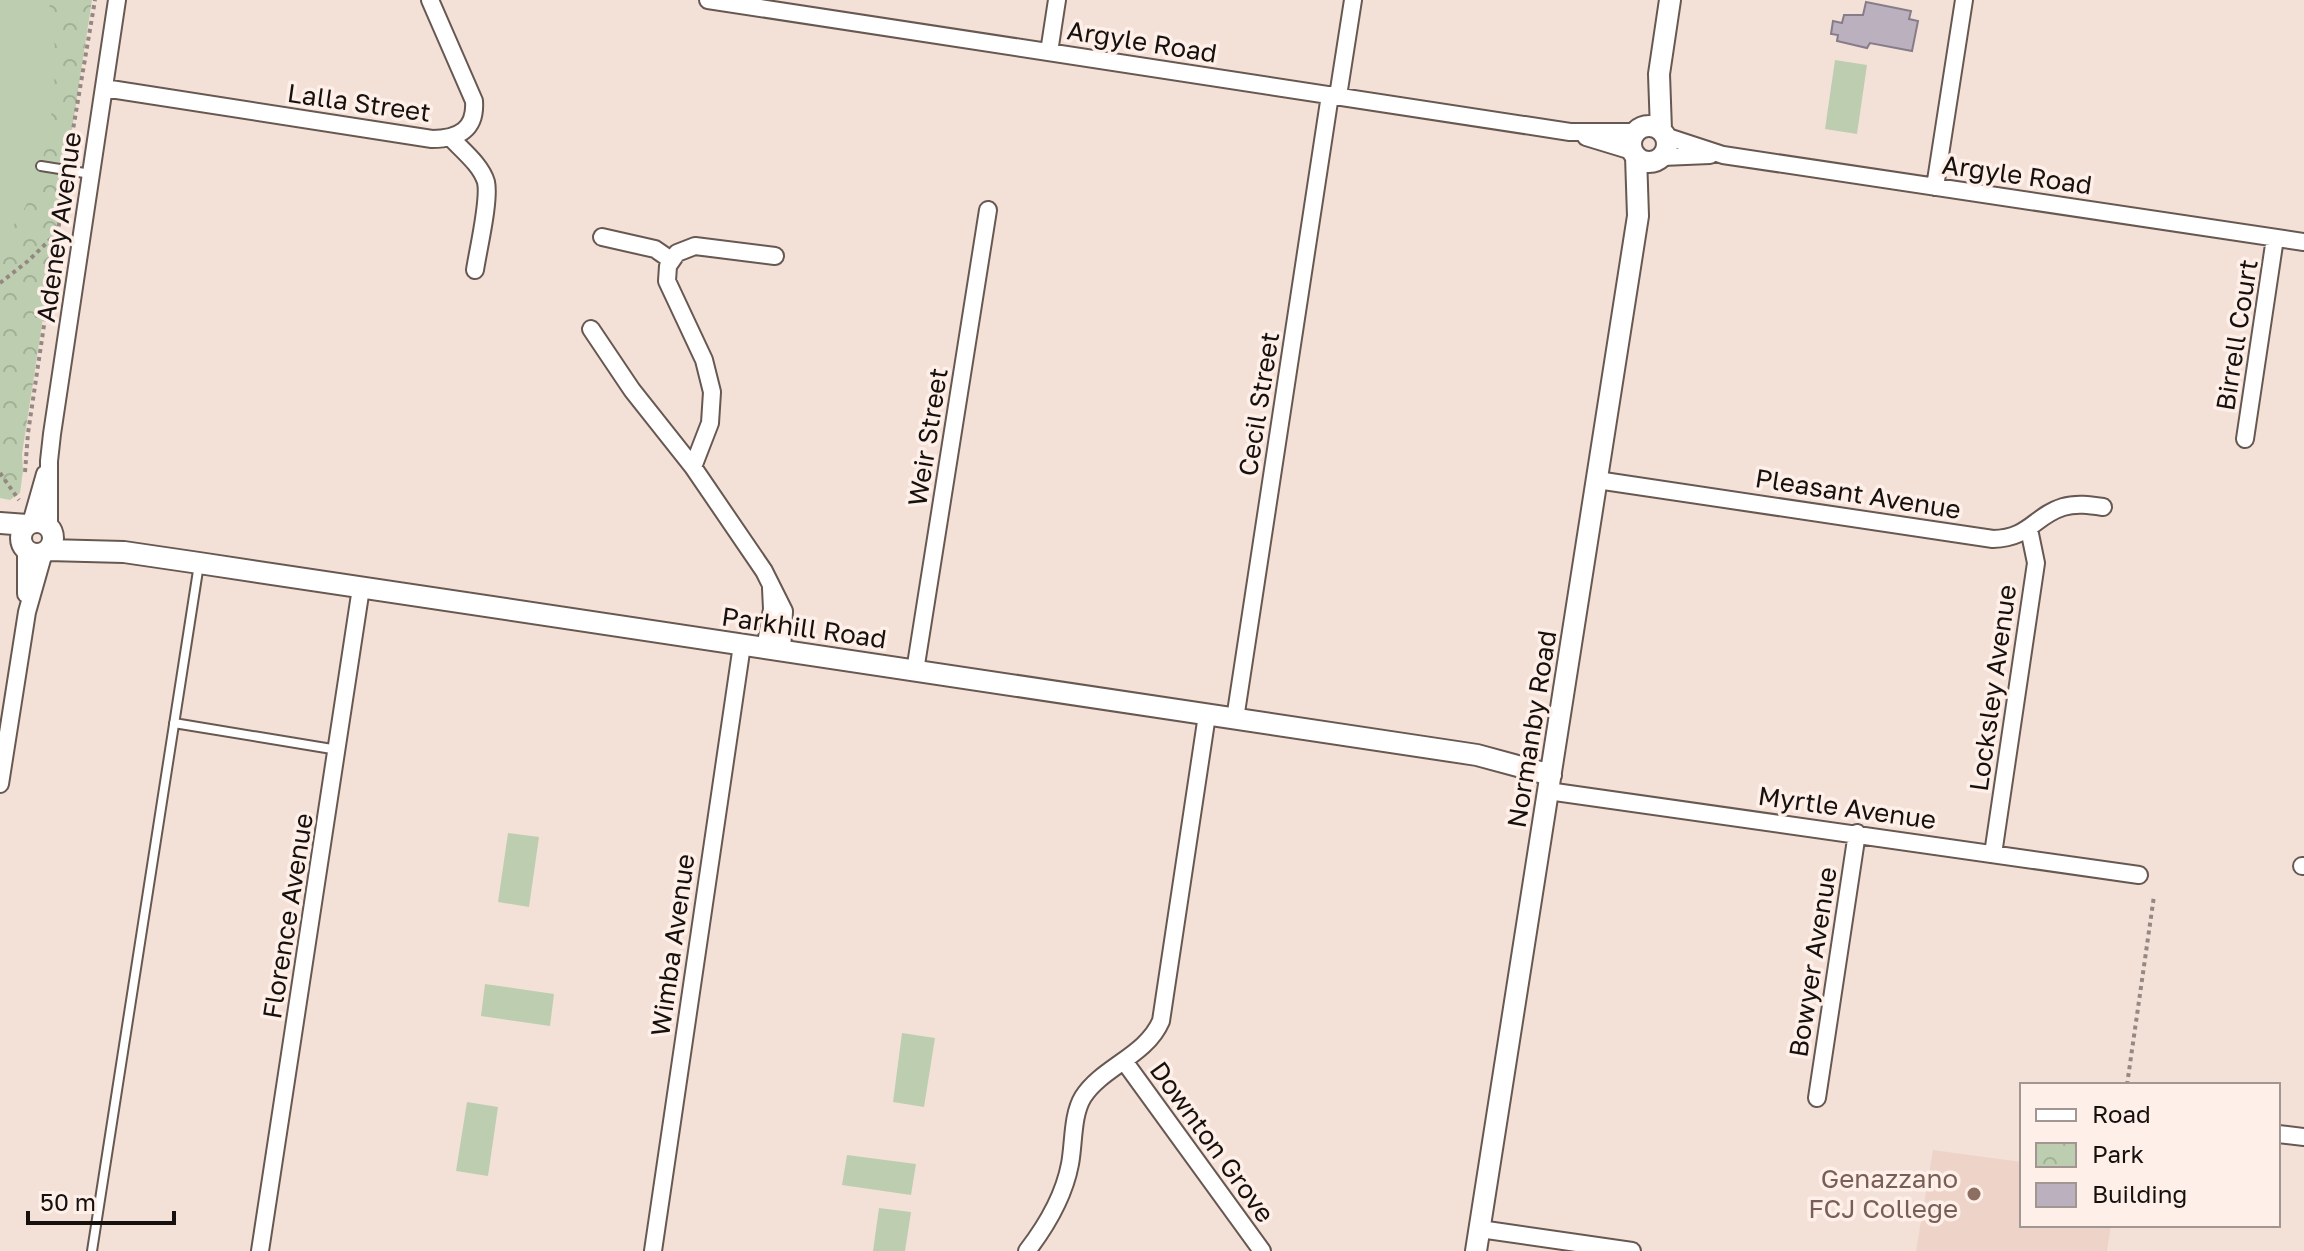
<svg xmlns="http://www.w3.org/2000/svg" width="2304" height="1251" font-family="'Golos Text',sans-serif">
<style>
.built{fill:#eed4c8}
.park{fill:url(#park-crowns)}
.garden{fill:#bdceb0}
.building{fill:#bbb0be;stroke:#877d8a;stroke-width:2}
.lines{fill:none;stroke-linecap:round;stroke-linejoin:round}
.service-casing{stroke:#675851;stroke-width:12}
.minor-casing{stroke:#675851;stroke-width:20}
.tertiary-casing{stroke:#675851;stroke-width:24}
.path{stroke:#958882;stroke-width:4;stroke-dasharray:4 4;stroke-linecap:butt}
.service{stroke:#fff;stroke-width:8}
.minor{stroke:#fff;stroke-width:16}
.tertiary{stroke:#fff;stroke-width:20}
.education-dot{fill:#8d6e63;stroke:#feefe8;stroke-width:3}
.labels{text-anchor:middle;stroke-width:7;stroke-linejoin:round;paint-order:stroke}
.street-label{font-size:26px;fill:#16110e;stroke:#feefe8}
.education-label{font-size:26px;fill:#785e54;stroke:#feefe8;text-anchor:end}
</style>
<defs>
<pattern id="park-crowns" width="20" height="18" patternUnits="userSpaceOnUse" patternTransform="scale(2)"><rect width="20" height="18" fill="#bdceb0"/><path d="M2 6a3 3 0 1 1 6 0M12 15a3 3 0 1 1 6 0" fill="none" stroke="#a2b096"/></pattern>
</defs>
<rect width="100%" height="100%" fill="#f3e1d8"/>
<path class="built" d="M1933 1150 2022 1162V1225H2111L2107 1251H1916Z"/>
<path class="park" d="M0 0H92L22 454 23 471 20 493 10 500 0 498Z"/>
<path class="garden" d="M0 0H48C63 51 52 149 30 197 23 214 11 229 0 244Z
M1835 60 1867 65 1857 134 1825 129Z
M508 833 539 837 529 907 498 902Z
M485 984 554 994 550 1026 481 1016Z
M902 1033 935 1038 924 1107 893 1102Z
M467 1102 498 1107 488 1176 456 1171Z
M847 1155 916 1164 911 1195 842 1185Z
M879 1208 911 1212 905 1251H873Z"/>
<path class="building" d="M1866 2 1911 11 1909 19 1918 21 1912 51 1870 43 1867 48 1837 41 1838 35 1831 34 1833 21 1842 23 1844 15H1863Z"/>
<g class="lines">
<g class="service-casing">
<path id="service" d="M41 166 91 174
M174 723 338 750
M92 1251 199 564"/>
</g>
<g class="minor-casing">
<path id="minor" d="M708 0 1570 132H1635
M1049 52 1057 0
M104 88 432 139C459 139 476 129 474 101L430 0
M1338 96 1353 0
M1665 136 1723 155 2304 242
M1586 137 1632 151
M451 138C463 151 481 165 486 182 490 200 478 250 475 270
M1662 157 1710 155
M1935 187 1964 0
M602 237 655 249 671 260
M591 329 632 390 693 467 764 571 784 611 782 651
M2245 439 2275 238
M693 467 710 423 712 392 704 360 667 281 668 266 677 253 695 246 775 256
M1597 480 1993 539C2030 538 2034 516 2063 507 2076 503 2090 505 2103 507
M31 523 45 474
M49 527V461L52 434 117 0
M26 549V594
M765 649 772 609 771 588
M915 671 988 210
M1235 719 1330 95
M0 784 27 612 44 552
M1548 791 2139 875
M1993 854 2036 563 2029 529
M2302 866H2304
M1124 1061 1262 1251
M1817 1098 1857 833
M2278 1134 2304 1137
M1480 1229 1632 1251
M260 1251 361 588
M653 1251 742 645
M1027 1251C1047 1225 1064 1196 1070 1164 1074 1143 1072 1115 1083 1097 1102 1067 1146 1056 1161 1021L1207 715"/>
</g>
<g class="tertiary-casing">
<path id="tertiary" d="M1631 144a18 18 0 1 1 36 0a18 18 0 1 1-36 0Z
M1661 130 1659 74 1670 0
M21 538a16 16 0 1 1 32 0a16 16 0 1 1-32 0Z
M0 523 27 525
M48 550 124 552 199 563 1477 755 1551 775
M1476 1251 1638 216 1636 156"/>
</g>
<path class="path" d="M68 159 95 0
M0 283 28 261 58 232
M25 472 28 433 65 184
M0 473 19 500
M2127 1085 2154 896"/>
<use href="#service" class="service"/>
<use href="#minor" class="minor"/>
<use href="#tertiary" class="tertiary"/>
</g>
<circle class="education-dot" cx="1974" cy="1194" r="8"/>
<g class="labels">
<g class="street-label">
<text transform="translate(1142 42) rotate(9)" y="9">Argyle Road</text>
<text transform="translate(359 103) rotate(8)" y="9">Lalla Street</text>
<text transform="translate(2017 175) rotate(8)" y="9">Argyle Road</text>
<text transform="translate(59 227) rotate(-82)" y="9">Adeney Avenue</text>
<text transform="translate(2237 335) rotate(-81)" y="9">Birrell Court</text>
<text transform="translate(1259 404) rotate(-81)" y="9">Cecil Street</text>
<text transform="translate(928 437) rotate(-81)" y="9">Weir Street</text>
<text transform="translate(1858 494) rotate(9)" y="9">Pleasant Avenue</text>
<text transform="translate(804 628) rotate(8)" y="9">Parkhill Road</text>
<text transform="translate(1993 688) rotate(-82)" y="9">Locksley Avenue</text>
<text transform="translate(1532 729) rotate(-81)" y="9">Normanby Road</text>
<text transform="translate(1847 808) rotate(8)" y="9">Myrtle Avenue</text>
<text transform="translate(288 916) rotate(-81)" y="9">Florence Avenue</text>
<text transform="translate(673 945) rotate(-82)" y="9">Wimba Avenue</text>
<text transform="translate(1813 962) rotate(-81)" y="9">Bowyer Avenue</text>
<text transform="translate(1212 1142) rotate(54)" y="9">Downton Grove</text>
</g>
<g class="education-label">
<text x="1958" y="1188">Genazzano<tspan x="1958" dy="30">FCJ College</tspan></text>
</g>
</g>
<rect x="2020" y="1083" width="260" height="144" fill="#feefe8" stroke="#a19691" stroke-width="2"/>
<rect x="2036" y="1109" width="40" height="12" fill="#ffffff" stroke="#a19691" stroke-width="2"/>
<text x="2092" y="1123" font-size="24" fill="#16110e">Road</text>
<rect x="2036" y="1143" width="40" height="24" fill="url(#park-crowns)" stroke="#a19691" stroke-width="2"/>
<text x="2092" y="1163" font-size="24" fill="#16110e">Park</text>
<rect x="2036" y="1183" width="40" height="24" fill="#bbb0be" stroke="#a19691" stroke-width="2"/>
<text x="2092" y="1203" font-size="24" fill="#16110e">Building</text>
<path d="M28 1211v12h146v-12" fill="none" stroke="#16110e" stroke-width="4"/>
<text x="40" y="1211" font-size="24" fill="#16110e" stroke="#feefe8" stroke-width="6" paint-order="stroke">50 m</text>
</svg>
